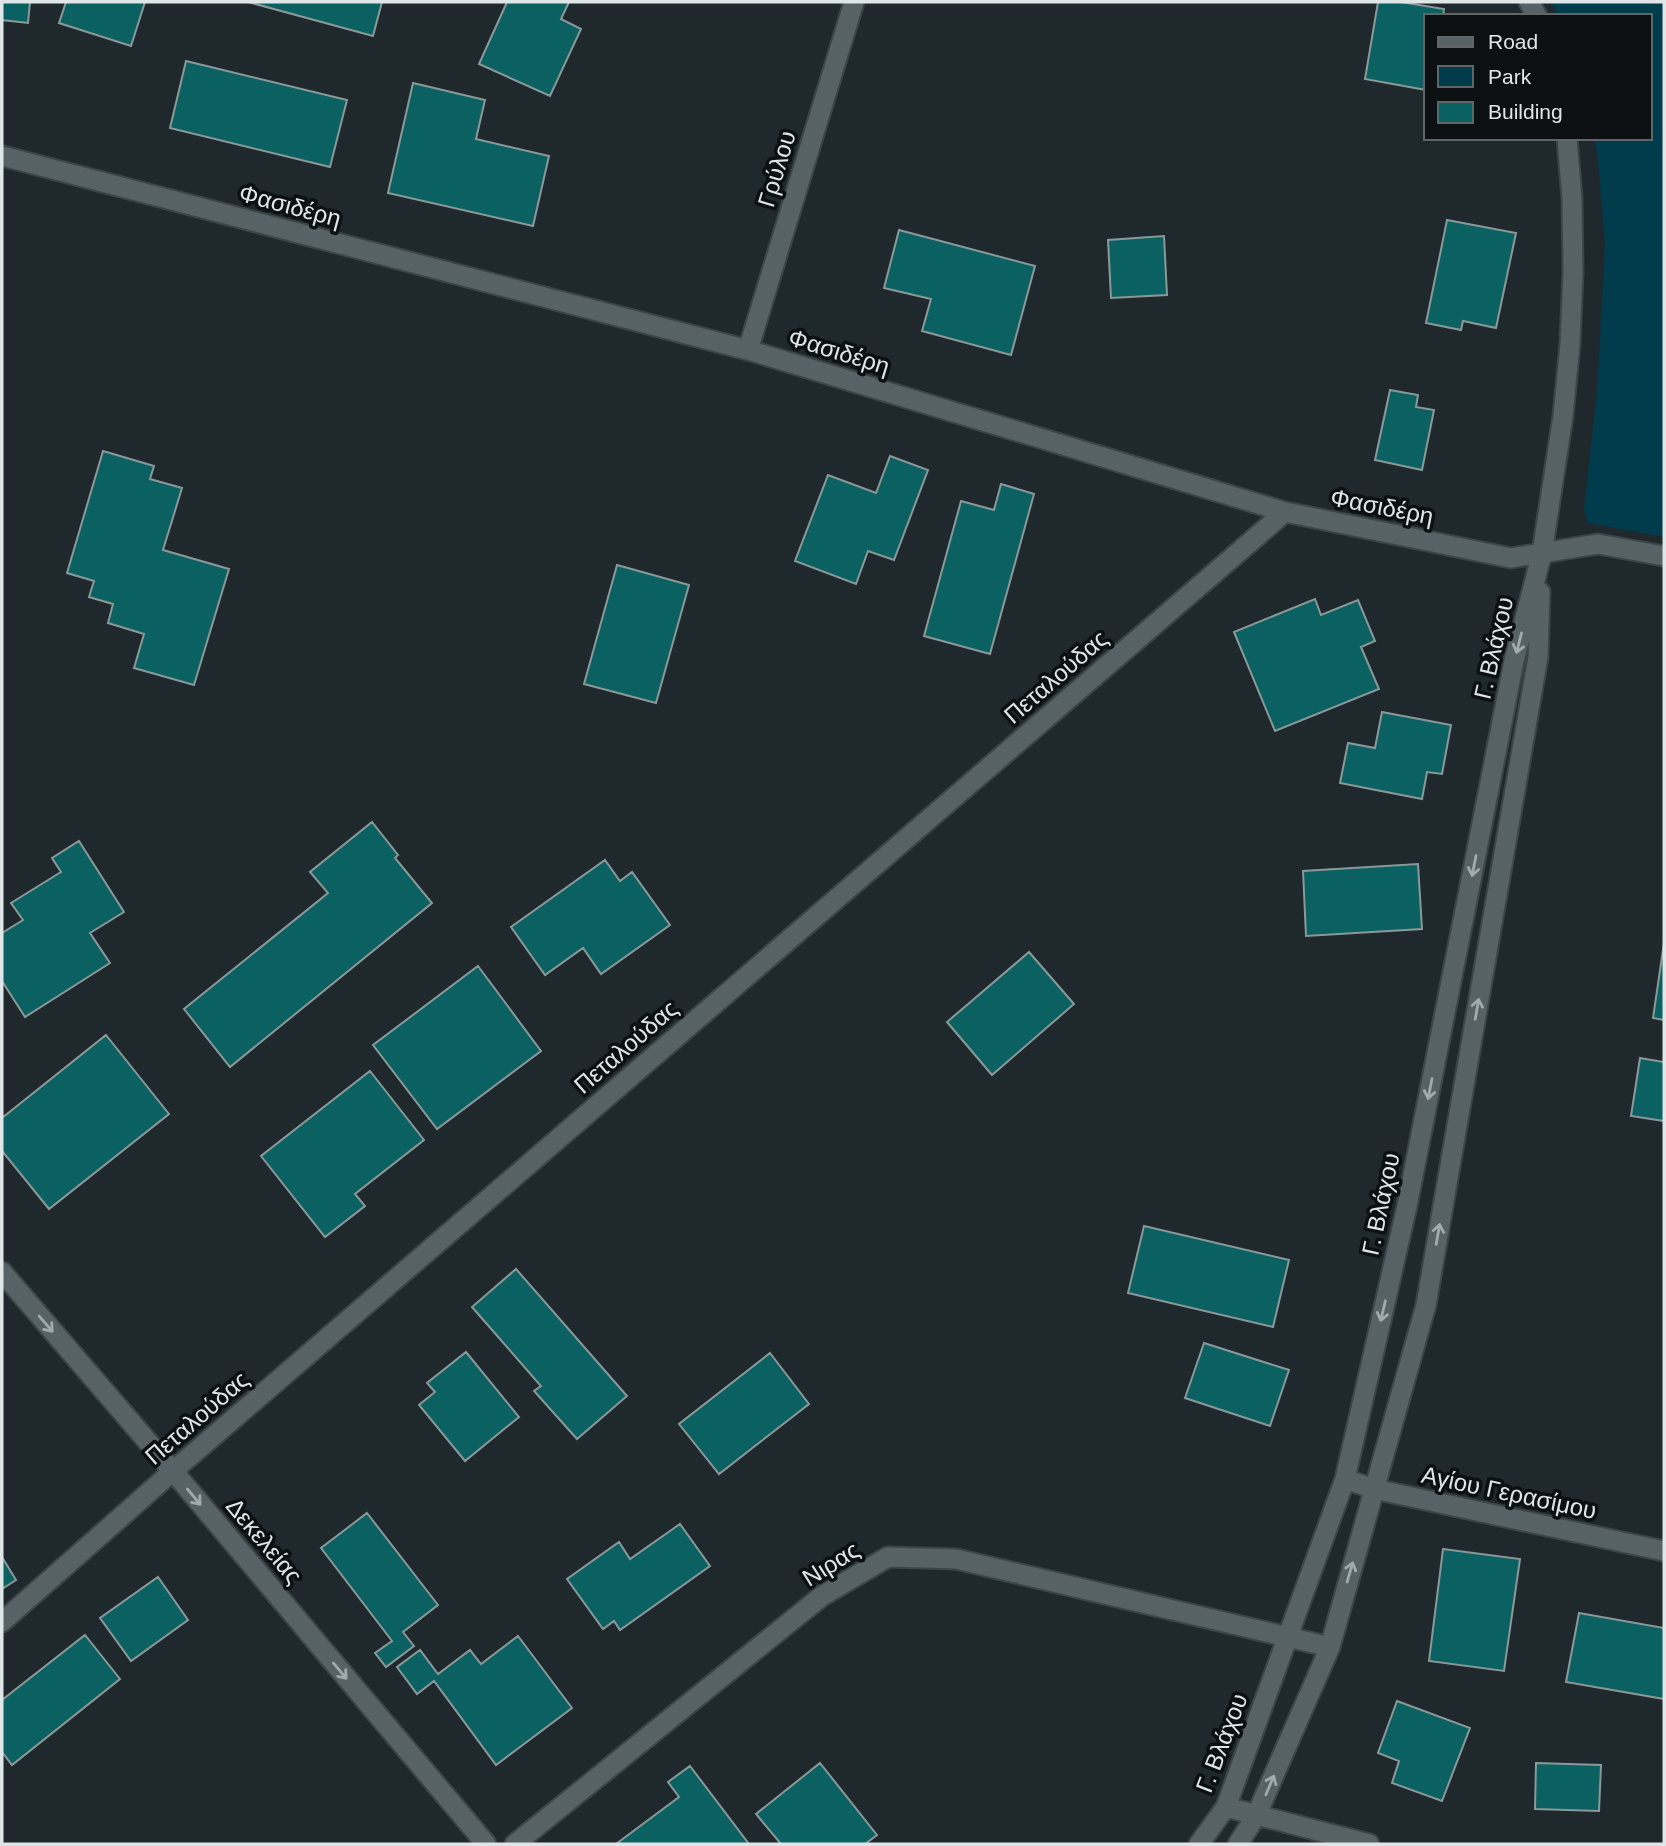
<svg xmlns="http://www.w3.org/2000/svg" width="1666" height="1846" font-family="Helvetica,sans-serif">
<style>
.green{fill:#003c4b}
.building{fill:#0b6161;stroke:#8b9898;stroke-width:2}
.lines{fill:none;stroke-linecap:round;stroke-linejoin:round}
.minor-casing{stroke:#3c4447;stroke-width:23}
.minor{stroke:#566265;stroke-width:19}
.oneway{stroke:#a1abad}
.labels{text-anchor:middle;stroke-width:7;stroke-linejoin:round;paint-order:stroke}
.street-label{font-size:24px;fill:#dfe6e8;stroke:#0c1012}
</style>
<rect width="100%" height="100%" fill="#1f282c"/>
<path class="green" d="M1551 2H1664V537L1588 523 1584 508 1597 393 1605 243 1597 151 1593 138H1650V16H1557Z"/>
<path class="building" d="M2 2H30L28 23 2 20Z
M66 2H145L131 46 59 23Z
M248 2H382L373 36Z
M507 2H569L561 19 581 29 550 96 479 64Z
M1378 2H1401L1444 9 1443 16H1426V90L1365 79Z
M186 61 347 100 330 167 170 128Z
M413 83 485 100 476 139 549 156 533 226 388 193Z
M1447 220 1516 233 1496 328 1463 321 1461 330 1426 323Z
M899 230 1035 266 1011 355 922 331 931 299 884 288Z
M1164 236 1167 295 1111 298 1108 240Z
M1390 390 1418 395 1416 407 1434 410 1422 470 1375 460Z
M103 451 154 466 150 479 182 488 163 550 229 569 194 685 134 668 144 634 108 623 113 604 89 597 94 581 67 573Z
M890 456 928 470 894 560 868 551 856 584 795 561 828 475 876 493Z
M1001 484 1034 494 990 654 924 636 961 501 994 510Z
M617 565 689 585 656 703 584 684Z
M1315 599 1321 615 1358 600 1375 641 1361 647 1379 689 1275 731 1234 632Z
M1382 712 1451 725 1442 774 1427 772 1422 799 1340 783 1348 743 1375 748Z
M372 822 398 855 395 858 432 903 230 1067 184 1009 328 893 310 872Z
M79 841 124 912 90 933 110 963 25 1017 2 981V933L23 920 11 903 61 872 52 858Z
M605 860 620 881 632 872 670 925 601 974 583 948 545 975 511 927Z
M1418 864 1422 929 1306 936 1303 871Z
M1664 943V1020L1653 1018Z
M1029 952 1074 1004 992 1075 947 1022Z
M478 966 541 1051 437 1129 373 1045Z
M106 1035 169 1114 49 1209 2 1151V1118Z
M1640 1058 1664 1062V1121L1631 1116Z
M370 1071 424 1140 355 1194 365 1206 325 1237 261 1156Z
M1144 1226 1289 1260 1273 1327 1128 1293Z
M516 1269 627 1396 577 1439 534 1391 541 1386 472 1307Z
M1204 1343 1289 1370 1270 1426 1185 1398Z
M466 1352 519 1417 465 1461 419 1405 435 1392 427 1383Z
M770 1353 809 1404 719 1474 679 1424Z
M367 1513 438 1605 403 1632 414 1646 386 1667 375 1653 392 1641 321 1548Z
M680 1524 710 1566 620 1630 614 1621 603 1629 567 1579 619 1542 630 1559Z
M1443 1549 1520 1559 1504 1671 1429 1661Z
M2 1557 16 1580 2 1589Z
M158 1577 188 1620 131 1661 100 1618Z
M1579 1613 1664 1628V1699L1566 1682Z
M85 1635 120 1679 12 1765 2 1752V1700Z
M518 1636 572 1708 496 1765 434 1681 417 1694 397 1667 420 1650 438 1674 470 1650 481 1664Z
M1397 1701 1470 1728 1442 1801 1392 1783 1399 1761 1378 1753Z
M820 1763 877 1835 865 1844H781L756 1814Z
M1536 1763 1601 1765 1599 1811 1535 1809Z
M690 1766 749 1844H616L679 1797 668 1782Z"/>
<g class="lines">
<g class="minor-casing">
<path id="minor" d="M1529 2 1537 16
M2 156 748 350 1285 512 1511 558 1598 544 1664 556
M748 350 854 2
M2 1272 173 1471 486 1844
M1345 1479 1374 1489 1664 1551
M2 1622 173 1471 1285 512
M1226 1807 1369 1844
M515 1844 822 1596 888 1557 956 1559 1330 1647
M1199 1844 1226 1807 1345 1479 1407 1206 1514 661 1542 553 1563 416 1570 344 1573 272 1572 199 1567 138
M1238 1844 1256 1816 1330 1647 1426 1305 1538 657 1540 592"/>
</g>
<use href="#minor" class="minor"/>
</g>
<defs><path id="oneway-shaft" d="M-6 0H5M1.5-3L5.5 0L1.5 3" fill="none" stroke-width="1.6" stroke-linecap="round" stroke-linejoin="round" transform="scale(1.75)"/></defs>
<g class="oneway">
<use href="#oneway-shaft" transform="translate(1519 643) rotate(104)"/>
<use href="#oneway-shaft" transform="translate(1474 866) rotate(101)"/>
<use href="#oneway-shaft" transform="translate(1477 1009) rotate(-80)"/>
<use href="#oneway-shaft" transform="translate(1430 1089) rotate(101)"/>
<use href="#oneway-shaft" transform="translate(1438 1234) rotate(-80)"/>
<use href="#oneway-shaft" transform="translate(1383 1311) rotate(103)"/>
<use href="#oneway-shaft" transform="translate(46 1324) rotate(49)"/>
<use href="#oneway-shaft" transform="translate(194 1497) rotate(50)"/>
<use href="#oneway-shaft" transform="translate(1350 1572) rotate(-74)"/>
<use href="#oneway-shaft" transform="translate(340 1671) rotate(50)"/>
<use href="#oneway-shaft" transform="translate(1270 1785) rotate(-67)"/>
</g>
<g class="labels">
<g class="street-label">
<text transform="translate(777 169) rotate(-73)" y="8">Γρύλου</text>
<text transform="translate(290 206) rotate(15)" y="8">Φασιδέρη</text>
<text transform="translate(839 352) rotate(17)" y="8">Φασιδέρη</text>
<text transform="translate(1382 507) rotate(11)" y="8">Φασιδέρη</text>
<text transform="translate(1494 648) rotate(-77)" y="8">Γ. Βλάχου</text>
<text transform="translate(1056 677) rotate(-41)" y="8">Πεταλούδας</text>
<text transform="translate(626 1047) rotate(-41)" y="8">Πεταλούδας</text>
<text transform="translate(1381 1204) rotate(-78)" y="8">Γ. Βλάχου</text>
<text transform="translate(197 1418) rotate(-41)" y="8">Πεταλούδας</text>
<text transform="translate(1509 1493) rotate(12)" y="8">Αγίου Γερασίμου</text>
<text transform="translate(264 1541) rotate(50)" y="8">Δεκελείας</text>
<text transform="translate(831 1564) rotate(-32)" y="8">Νιρας</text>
<text transform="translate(1222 1743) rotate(-69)" y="8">Γ. Βλάχου</text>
</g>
</g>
<rect width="1666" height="1846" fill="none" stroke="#dfe6e8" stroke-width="7"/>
<rect x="1424" y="14" width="228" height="126" fill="#0c1012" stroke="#606668" stroke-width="2"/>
<rect x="1438" y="37" width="35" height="10" fill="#566265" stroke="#606668" stroke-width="2"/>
<text x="1488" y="49" font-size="21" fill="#dfe6e8">Road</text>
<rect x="1438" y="66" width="35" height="21" fill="#003c4b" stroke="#606668" stroke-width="2"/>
<text x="1488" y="84" font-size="21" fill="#dfe6e8">Park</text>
<rect x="1438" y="102" width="35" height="21" fill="#0b6161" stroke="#606668" stroke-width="2"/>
<text x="1488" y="119" font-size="21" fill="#dfe6e8">Building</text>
</svg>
